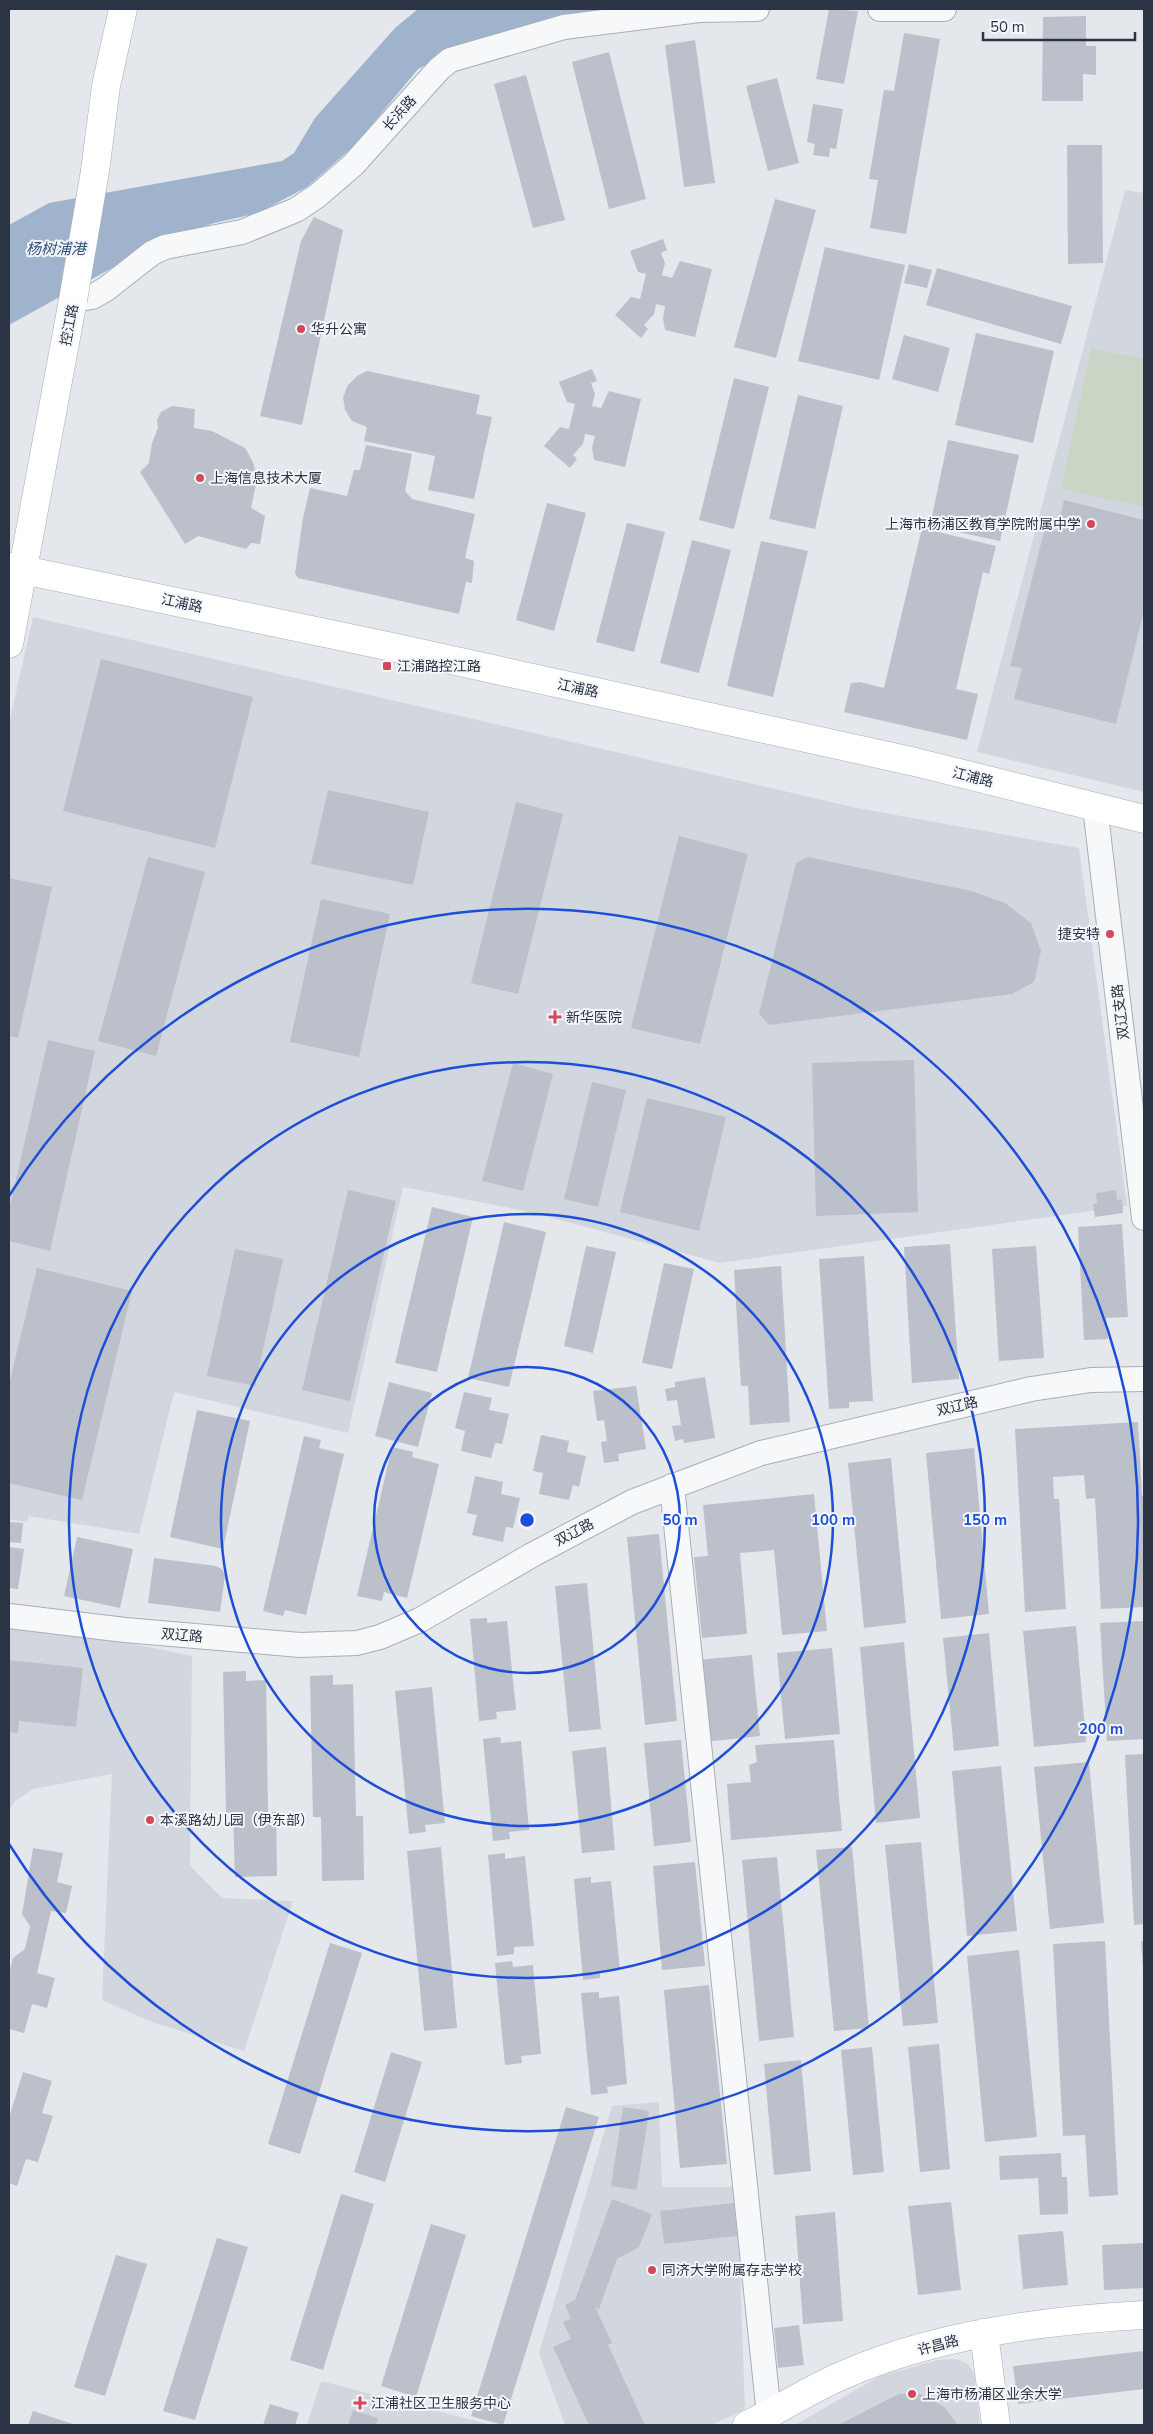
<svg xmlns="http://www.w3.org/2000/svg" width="1153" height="2434" font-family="'Nunito Sans','Noto Sans SC',sans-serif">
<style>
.built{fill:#d2d6de}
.green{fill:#c9d6c5}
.water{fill:#9fb4cc}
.building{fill:#bbc0ca}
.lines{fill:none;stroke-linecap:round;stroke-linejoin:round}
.street-casing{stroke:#a9aeb7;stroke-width:26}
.secondary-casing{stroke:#a9aeb7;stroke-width:29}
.street{stroke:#f7f8fa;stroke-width:24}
.secondary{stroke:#fff;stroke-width:28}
.secondary-bridge-casing{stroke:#a9aeb7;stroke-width:29;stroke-linecap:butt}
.secondary-bridge{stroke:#fff;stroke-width:28}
.ring{fill:none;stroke:#1d4ed8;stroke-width:2.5}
.poi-dot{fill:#d1495b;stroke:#f4f6f9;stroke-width:2}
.labels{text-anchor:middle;stroke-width:4;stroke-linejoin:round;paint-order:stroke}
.street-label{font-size:14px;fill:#2b3445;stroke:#f4f6f9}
.poi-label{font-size:14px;fill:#2b3445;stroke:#f4f6f9;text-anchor:start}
.water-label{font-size:15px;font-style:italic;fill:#34527a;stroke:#f4f6f9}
.centre{fill:#1d4ed8;stroke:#f4f6f9;stroke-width:2.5}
.ring-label{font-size:15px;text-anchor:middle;font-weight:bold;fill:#1d4ed8;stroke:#f4f6f9;stroke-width:4;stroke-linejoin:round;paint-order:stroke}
</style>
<rect width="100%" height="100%" fill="#e4e7ec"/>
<path class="built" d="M1125 190 1144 193V792L977 752Z
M33 617 857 808 1079 848 1127 1206 720 1263 530 1212 403 1187 348 1433 174 1392 139 1534 29 1516 27 1522 9 1519V724Z
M9 1629 119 1641 192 1656 190 1866 222 1898 293 1901 244 2051 152 2022 102 2000 112 1774 33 1789 15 1801 9 1810Z
M659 2102 662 2187H737L745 2410 711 2425H565L539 2353 612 2106Z
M957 2359 968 2364 974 2373 980 2425H795L880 2376 938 2360Z
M321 2381 491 2425H307Z"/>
<path class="green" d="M1091 348 1144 359V507L1061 489Z"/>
<path class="water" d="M418 9H622L444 55 418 69 355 145 307 187 258 213 214 223 157 243 9 325V225L49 203 282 161 294 153 315 118 395 28Z"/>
<path class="building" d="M829 9 858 11 844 84 816 79Z
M1086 16V46H1096V75L1083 74V101H1042L1043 17Z
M904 33 940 39 906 234 870 228 878 180 869 179 884 90 894 91Z
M695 40 715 183 684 187 665 45Z
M609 52 646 199 609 209 572 62Z
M526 75 565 220 533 228 494 84Z
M777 78 799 163 768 171 746 86Z
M813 104 843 109 836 149 830 148 829 157 813 155 815 144 807 142Z
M1067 145H1102L1103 263 1068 264Z
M775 199 816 210 776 358 734 347Z
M314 217 343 230 302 425 260 416 301 241Z
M663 239 667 250 661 253 665 263 662 275 672 278 680 261 712 269 695 337 665 330 663 318 665 306 656 304 654 314 644 325 648 329 641 338 615 315 631 297 640 299 646 274 638 272 630 251Z
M825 247 905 265 879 380 798 361Z
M909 264 932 270 927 288 904 283Z
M937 268 1072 306 1061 344 926 305Z
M976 333 1054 351 1033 443 955 425Z
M904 335 950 348 938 392 892 379Z
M592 369 597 381 591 383 595 394 592 406 601 408 609 391 641 399 625 467 594 460 592 448 595 436 585 434 583 444 573 455 577 459 570 468 544 446 560 427 569 429 575 404 567 402 559 382Z
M367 371 480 395 476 414 492 417 474 499 428 490 435 456 364 441 367 427 352 421 345 410 343 397 348 385 357 376Z
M734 378 769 387 734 529 699 520Z
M798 395 843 406 815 529 769 519Z
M172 406 195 409 194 428 212 431 245 448 253 462 256 473V484L251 508 265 516 260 544 251 543 246 549 198 536 185 544 140 472 149 463 152 443 158 428 157 420 161 412Z
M948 440 1019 455 1000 541 930 526Z
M366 445 412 454 405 491 412 499 475 514 465 558 474 561 472 583 466 582 459 614 298 578 295 573 303 518 310 488 347 496 354 470H360Z
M1064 500 1144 520V611L1116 724 1014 699 1022 668 1010 666 1045 528 1057 531Z
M547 503 586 513 554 631 516 620Z
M627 523 665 532 634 652 596 642Z
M922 528 996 546 989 574 983 572 956 689 978 694 967 740 844 712 851 683 860 682 884 688Z
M692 540 731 550 699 673 660 663Z
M761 541 808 551 773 697 727 686Z
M101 659 253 697 215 848 63 811Z
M328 790 429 812 413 885 311 864Z
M516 802 563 814 518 994 471 983Z
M679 836 748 854 700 1044 631 1028Z
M148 857 205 872 156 1056 98 1041Z
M808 857 971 891 1005 903 1031 923 1041 951 1034 982 1012 994 769 1025 759 1014 796 863Z
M9 878 52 887 18 1038 9 1036Z
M321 899 390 914 359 1057 290 1042Z
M48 1040 95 1051 50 1251 9 1241V1210Z
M914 1060 918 1212 816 1216 812 1063Z
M513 1063 553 1074 523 1191 482 1181Z
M592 1082 626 1090 598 1207 564 1199Z
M647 1098 726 1117 699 1231 620 1212Z
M348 1190 396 1201 350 1401 302 1390Z
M1116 1190 1117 1200 1122 1199 1123 1213 1095 1217 1093 1204 1097 1203 1096 1193Z
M432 1207 473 1217 437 1372 395 1363Z
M504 1222 546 1232 509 1387 468 1378Z
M1122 1224 1128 1317 1106 1318 1108 1339 1084 1340 1078 1227Z
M950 1244 959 1379 912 1383 904 1247Z
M586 1246 616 1252 593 1353 564 1346Z
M1036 1246 1044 1358 999 1361 992 1249Z
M235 1249 283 1259 255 1386 207 1376Z
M864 1256 873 1401 849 1402V1408L829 1409 819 1259Z
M664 1263 694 1269 672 1369 642 1363Z
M781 1266 790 1422 750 1425 748 1386H741L734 1270Z
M37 1268 132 1291 82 1500 9 1483V1385Z
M705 1377 715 1438 684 1443 683 1439 675 1441 672 1426 681 1425 677 1400 667 1401 665 1389 675 1387V1382Z
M389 1382 432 1393 418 1447 375 1436Z
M636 1386 646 1449 618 1454 619 1461 604 1463 601 1442 607 1441 604 1420 597 1421 593 1391Z
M464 1392 492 1398 489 1410 509 1414 502 1444 495 1443 491 1458 461 1451 465 1431 455 1428Z
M197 1410 250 1421 223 1549 170 1537Z
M1138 1422 1142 1496H1144V1607L1101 1609 1095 1498 1086 1499 1084 1475 1053 1477 1054 1499H1059L1066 1609 1025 1612 1015 1429Z
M541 1435 569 1441 567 1452 586 1456 579 1487 573 1485 569 1500 539 1494 543 1473 533 1471Z
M304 1436 321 1440 319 1448 344 1454 306 1615 285 1610 283 1616 263 1611Z
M392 1447 413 1452 412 1457 439 1464 407 1598 384 1592 382 1601 357 1596Z
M974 1448 989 1614 941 1619 926 1453Z
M891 1458 906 1623 864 1628 848 1463Z
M475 1476 503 1482 501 1494 520 1498 513 1528 506 1527 503 1542 472 1535 477 1515 467 1513Z
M814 1494 827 1631 782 1635 774 1550 740 1553 747 1634 702 1638 694 1557 708 1556 703 1505Z
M9 1522 23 1523 21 1543 9 1542Z
M659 1534 677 1721 645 1725 627 1537Z
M77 1537 133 1549 120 1608 64 1596Z
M9 1547 24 1549 18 1589 9 1588Z
M154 1558 216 1566 222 1569 225 1575 220 1612 148 1603Z
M587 1583 601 1729 569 1732 555 1586Z
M487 1618V1623L507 1621 516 1710 496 1712 497 1719 479 1721 470 1619Z
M1144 1621V1739L1107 1741 1100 1623Z
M1076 1626 1086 1742 1034 1747 1023 1631Z
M989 1633 999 1746 954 1751 943 1638Z
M904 1642 920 1818 876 1823 860 1647Z
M832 1648 840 1734 785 1739 777 1653Z
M752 1655 760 1736 704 1742 696 1660Z
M9 1660 83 1668 76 1727 19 1721 18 1733 9 1732Z
M246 1671V1681L266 1680 268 1812H276L277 1876 235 1877 233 1813H226L223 1672Z
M333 1675V1685L353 1684 356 1816H363L364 1880 322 1881 321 1817H313L310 1676Z
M432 1687 445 1823 425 1825 426 1832 409 1834 395 1691Z
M500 1737 501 1743 521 1741 529 1830 509 1832 510 1839 493 1841 483 1739Z
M681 1740 691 1842 654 1846 644 1743Z
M834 1740 842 1831 731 1840 727 1784 751 1782 749 1765 757 1762 755 1745Z
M606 1747 615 1850 582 1853 572 1751Z
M1144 1754V1924L1134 1925 1125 1755Z
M1089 1762 1104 1923 1050 1929 1034 1767Z
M1001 1766 1017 1931 967 1936 952 1771Z
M921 1842 938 2023 903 2026 885 1845Z
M441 1847 457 2028 424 2031 407 1851Z
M852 1847 869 2028 834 2031 816 1850Z
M33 1848 63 1853 57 1882 72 1886 66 1913 51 1911 37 1973 55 1978 47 2008 32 2004 24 2033 9 2029V1973L13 1958 25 1949 30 1926 22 1914Z
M505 1853V1859L525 1856 534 1946 514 1947V1954L497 1956 488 1855Z
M777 1857 794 2037 759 2041 742 1860Z
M695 1862 705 1966 662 1970 653 1866Z
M591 1877V1883L611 1881 620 1970 600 1972V1978L583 1980 574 1879Z
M1105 1941 1118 2195 1089 2197 1085 2135 1063 2136 1053 1944Z
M1141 1941H1144V1970H1143Z
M330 1943 362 1953 300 2154 268 2144Z
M1019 1950 1037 2137 985 2142 967 1956Z
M512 1961 513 1967 533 1965 541 2054 521 2056 522 2063 505 2065 495 1963Z
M709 1985 727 2164 680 2168 664 1990Z
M599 1992V1998L619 1996 627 2084 607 2087 608 2093 591 2095 581 1993Z
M939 2044 950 2169 920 2172 908 2047Z
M872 2047 884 2172 853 2175 841 2050Z
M391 2052 422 2062 385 2182 354 2172Z
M801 2060 811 2171 774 2175 764 2064Z
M23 2072 52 2081 42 2113 53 2116 38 2162 26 2159 17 2186 9 2183V2118Z
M566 2107 599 2117 503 2425 471 2416Z
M623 2107 649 2111 637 2190 611 2186Z
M1061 2153 1062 2177H1067L1068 2214 1040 2215 1038 2178 1000 2180 999 2156Z
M341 2194 374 2204 323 2370 290 2360Z
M612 2199 652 2214 639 2247 617 2259 599 2309 595 2307 612 2343 608 2345 645 2425H589L553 2347 571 2339 563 2322 571 2319 565 2305 575 2300Z
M951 2202 961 2290 918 2295 908 2206Z
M734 2203 737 2236 664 2244 660 2211Z
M835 2212 843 2321 803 2324 795 2216Z
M431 2224 466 2235 416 2397 381 2386Z
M1063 2231 1068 2285 1023 2289 1018 2235Z
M217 2238 248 2247 195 2420 163 2411Z
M1144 2243V2288L1104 2290 1102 2245Z
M116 2255 147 2264 105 2396 74 2387Z
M799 2325 804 2365 778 2368 774 2328Z
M1144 2351V2389L1018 2404 1013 2366Z
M899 2394H920L944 2407 958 2425H838Z
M270 2404 299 2413 295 2425H263Z
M353 2410 378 2418 376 2425H348Z
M33 2411 73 2424 72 2425H28Z"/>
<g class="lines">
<g class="street-casing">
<path id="street" d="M880 9H944
M73 300 92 297 106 289 152 253 165 247 242 232 296 210 317 196 353 165 439 69 450 60 564 27 699 10 757 9
M1095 807 1144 1218
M672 1486 769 2415
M9 1616 125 1630 300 1645 357 1643 380 1637 420 1620 532 1555 632 1502 761 1453 1031 1389 1091 1380 1144 1379"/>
</g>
<g class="secondary-casing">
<path id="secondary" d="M95 171 106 86 123 9
M9 567 392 647 915 762 1144 819
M9 644 73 300
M984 2333 996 2425
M747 2425C781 2409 813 2387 848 2373 938 2334 1048 2320 1144 2315"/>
</g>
<use href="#street" class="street"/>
<use href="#secondary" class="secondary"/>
<g class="secondary-bridge-casing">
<path id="secondary-bridge" d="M73 300 95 171"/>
</g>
<use href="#secondary-bridge" class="secondary-bridge"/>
</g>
<g class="ring">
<circle cx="527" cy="1520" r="153"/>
<circle cx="527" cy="1520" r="306"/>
<circle cx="527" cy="1520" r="458"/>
<path d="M9 1196A611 611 0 1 1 9 1844"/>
</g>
<g class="poi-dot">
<circle cx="301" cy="329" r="5"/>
<circle cx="200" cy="478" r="5"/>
<circle cx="1091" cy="524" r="5"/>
<rect x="382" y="661" width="10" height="10" rx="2.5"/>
<circle cx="1110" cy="934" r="5"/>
<path d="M552.5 1009.5h5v5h5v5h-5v5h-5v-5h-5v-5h5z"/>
<circle cx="150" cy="1820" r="5"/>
<circle cx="652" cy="2270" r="5"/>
<circle cx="912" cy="2394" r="5"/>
<path d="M357.5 2395.5h5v5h5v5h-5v5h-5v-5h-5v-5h5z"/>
</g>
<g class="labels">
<g class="street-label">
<text transform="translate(399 113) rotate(-48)" y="5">长浜路</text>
<text transform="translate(69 325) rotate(-79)" y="5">控江路</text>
<text transform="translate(182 603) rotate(12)" y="5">江浦路</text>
<text transform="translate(578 688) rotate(12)" y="5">江浦路</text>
<text transform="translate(973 777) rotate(14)" y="5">江浦路</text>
<text transform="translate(1120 1012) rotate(-97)" y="5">双辽支路</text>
<text transform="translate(957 1406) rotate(-13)" y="5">双辽路</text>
<text transform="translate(574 1532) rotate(-28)" y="5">双辽路</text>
<text transform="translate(182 1635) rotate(5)" y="5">双辽路</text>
<text transform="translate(938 2345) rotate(-15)" y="5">许昌路</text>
</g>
<g class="poi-label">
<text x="311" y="334">华升公寓</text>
<text x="210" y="483">上海信息技术大厦</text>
<text x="1081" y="529" text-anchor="end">上海市杨浦区教育学院附属中学</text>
<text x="397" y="671">江浦路控江路</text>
<text x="1100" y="939" text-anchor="end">捷安特</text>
<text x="566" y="1022">新华医院</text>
<text x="160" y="1825">本溪路幼儿园（伊东部）</text>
<text x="662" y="2275">同济大学附属存志学校</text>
<text x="922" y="2399">上海市杨浦区业余大学</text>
<text x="371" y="2408">江浦社区卫生服务中心</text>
</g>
<g class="water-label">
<text x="56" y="254">杨树浦港</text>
</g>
</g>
<circle cx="527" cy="1520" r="8" class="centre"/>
<g class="ring-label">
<text x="680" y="1525">50 m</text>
<text x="833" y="1525">100 m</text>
<text x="985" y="1525">150 m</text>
<text x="1101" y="1734">200 m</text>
</g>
<rect width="1153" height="2434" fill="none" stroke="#2b3445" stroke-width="20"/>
<path d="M983 32v8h152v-8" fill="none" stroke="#2b3445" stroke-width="2.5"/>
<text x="990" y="32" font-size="15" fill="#2b3445" stroke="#f4f6f9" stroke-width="4" paint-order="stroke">50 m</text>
</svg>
